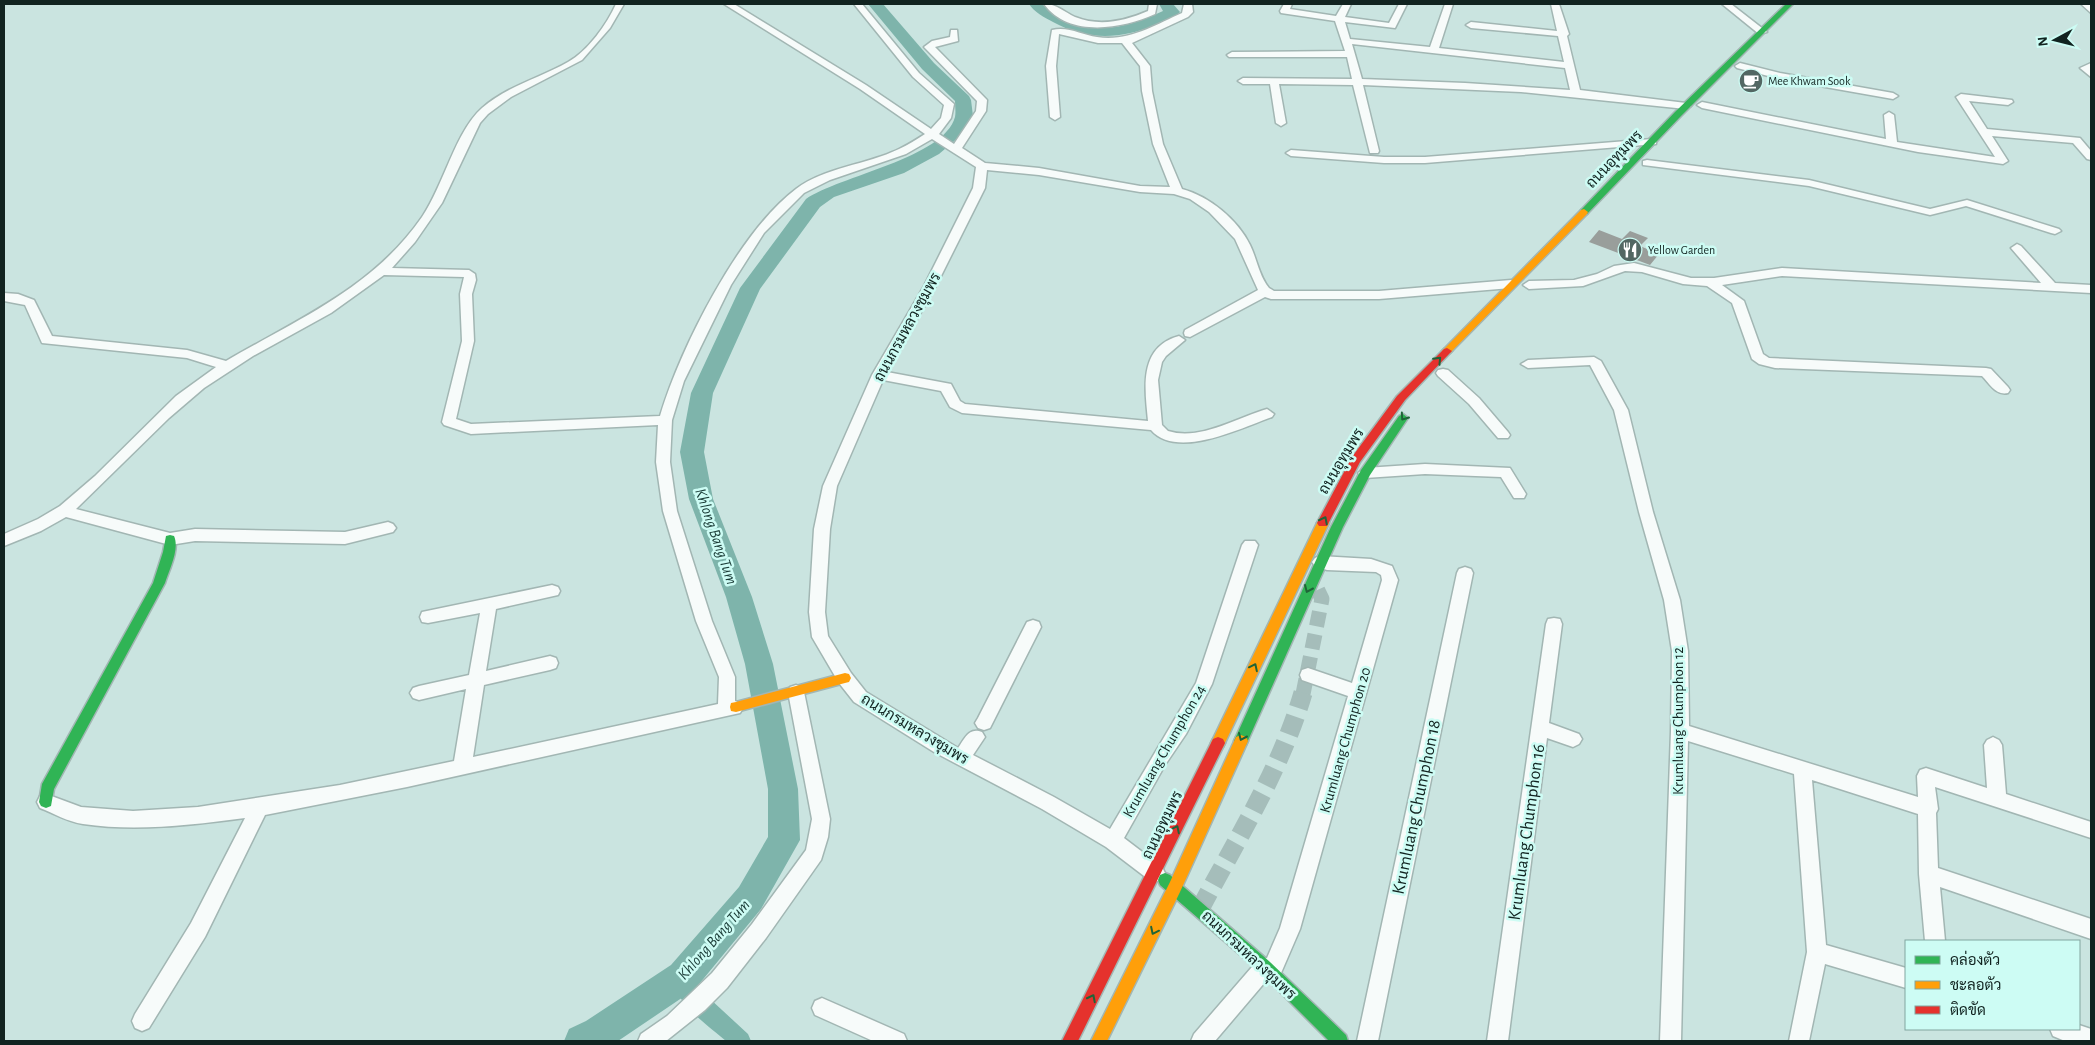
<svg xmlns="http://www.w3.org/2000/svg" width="2095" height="1045" font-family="'Alegreya Sans',Sarabun,sans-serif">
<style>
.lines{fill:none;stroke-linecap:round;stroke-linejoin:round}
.canal{fill:#7eb4ab;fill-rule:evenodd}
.river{fill:#7eb4ab;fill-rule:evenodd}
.building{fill:#999e9b}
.street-tunnel-far1{stroke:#a5bdba;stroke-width:15;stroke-dasharray:15 8;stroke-linecap:butt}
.street-tunnel{stroke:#a5bdba;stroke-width:19;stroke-dasharray:19 9;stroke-linecap:butt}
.street-casing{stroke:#a2b6b3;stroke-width:3}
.fast-casing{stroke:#a2b6b3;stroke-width:3}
.slow-casing{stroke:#a2b6b3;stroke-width:3}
.jam-casing{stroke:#a2b6b3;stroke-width:3}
.street{fill:#f7fbfa;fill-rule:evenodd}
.fast{fill:#30b455;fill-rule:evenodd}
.slow{fill:#ff9f0a;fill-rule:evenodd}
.jam{fill:#e5322d;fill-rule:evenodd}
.oneway{stroke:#1f6438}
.labels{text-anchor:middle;stroke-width:5;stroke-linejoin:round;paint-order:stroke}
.far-poi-label{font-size:12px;fill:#112320;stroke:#cdfcf4;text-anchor:start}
.street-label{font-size:15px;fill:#112320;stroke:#cdfcf4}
.water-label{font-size:16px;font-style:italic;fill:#183934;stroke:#cdfcf4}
.near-street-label{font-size:18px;fill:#112320;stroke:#cdfcf4}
</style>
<rect width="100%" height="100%" fill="#cae4e0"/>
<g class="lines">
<path class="canal" d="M683 966 690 969 696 986 748 1034 751 1041H726C708 1025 664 997 676 969Z"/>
<path class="river" d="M868 4H883L934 63 969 96 971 100 973 116 965 132 939 154 904 173 834 197 820 207 760 289 713 393 704 452 713 499 752 597 773 664 798 789 800 840 761 909 695 989 618 1041H564L569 1029 586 1021 671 965 739 887 768 837V789L745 664 726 597 689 499 680 452 691 393 740 288 806 199C839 176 944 158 955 117 956 112 955 106 955 101L922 69Z
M1029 4C1033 4 1040 3 1044 4 1054 6 1064 17 1074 22 1104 35 1135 24 1163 11L1159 4H1173L1180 12C1175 18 1164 22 1156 25 1121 39 1087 41 1053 22 1045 18 1033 11 1029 4Z"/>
</g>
<path class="building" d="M1599 230 1622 239 1630 231 1648 238 1640 246 1659 254 1650 265 1589 242Z"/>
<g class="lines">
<path class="street-tunnel-far1" d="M1303 694 1322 599 1312 578"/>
<path class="street-tunnel" d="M1200 909C1237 839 1281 769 1303 693"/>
<g class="street-casing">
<path id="street" d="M616 4H624L610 28 582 60 511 97 488 114 480 123 442 203 415 242 392 268 469 270 475 274 476 280 472 294 474 341 456 419 471 424 660 416C681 347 738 233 796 189 825 167 866 165 899 149 908 145 917 139 925 134L860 89 724 4H734L866 85 931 129 941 118 944 105 913 77 854 4H862L919 73 954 104 951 118 939 134 954 144 976 111 977 101 924 47 932 41 950 37 951 30H957L958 41 935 47 987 100 986 111 962 148 985 163 1039 168 1140 186 1170 187 1153 144 1142 91 1140 66 1122 43H1098L1059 34 1056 66 1060 117 1055 120 1050 117 1046 66 1052 30C1068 26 1082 35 1097 37 1128 42 1155 25 1182 13L1184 4H1192L1193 12 1188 17 1132 43 1150 66 1152 91 1163 144 1182 189C1209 196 1238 220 1250 245 1257 259 1259 276 1269 288L1274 291H1379L1511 280 1517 284 1511 288 1379 299H1271L1265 297 1190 337 1185 336 1184 333 1185 330 1258 290 1235 239 1209 212 1190 199 1174 194 1140 192 1039 175 987 170 985 188 936 286 887 372 951 384 960 401 965 404 1148 421C1145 389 1138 347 1179 336L1185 340 1166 356 1162 362 1158 380 1162 425 1168 431C1200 441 1236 418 1267 409L1274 414 1272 417C1241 428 1177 460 1151 430L962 413 950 407 941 391 883 380 837 486 830 529 825 612 828 636 851 673 866 692 958 748C965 738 969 727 982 732L985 737 973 755 1054 797 1110 829 1196 683 1242 545 1245 541H1255L1258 545 1212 684 1186 734 1165 765 1124 838 1162 867 1165 873 1162 879 1155 882 1148 879 1106 847 1042 809 934 752 854 702 839 683 812 637 809 612 814 529 823 486 872 375 924 286 973 188 976 167 932 139 906 154 830 180 804 193 764 233 731 285 684 381 672 420 670 462 677 511 712 621 735 677V701L740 703 743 708 740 713 407 787 265 815 205 937 149 1028 142 1031 135 1028 132 1021 135 1014 191 923 245 818C191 825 136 832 83 824 68 822 53 813 40 808L37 802 40 796 46 794 81 807 133 811 198 807 340 785 454 761 466 689 419 700 413 698 410 693 413 688 419 686 469 675 480 613 428 623 422 622 420 617 422 612 552 585 558 587 560 591 558 595 496 609 486 671 550 656 556 658 558 663 556 668 550 670 484 685 473 757 718 704 719 677 696 621 663 511 656 462 658 425 471 434 444 425 442 422 462 341 460 294 464 277 384 275 331 313 253 356 204 388 169 418 76 509 170 533 195 529 345 532 388 522 393 524 396 528 393 532 345 544 195 541 170 545 66 517 41 531 4 546V534L38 519 60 506 95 476 176 396 216 367 187 358 42 343 25 305 4 301V293L18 294 34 300 52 336 187 350 226 361C298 319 373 288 422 217 444 185 455 132 482 108 507 86 540 78 568 62 588 51 607 24 616 4Z
M1044 4C1057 4 1064 12 1075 17 1100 27 1125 21 1148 11L1149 4H1157L1155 14C1122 29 1069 38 1044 4Z
M1284 4H1292L1290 9 1336 16 1343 4H1351L1345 17 1389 23 1399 4H1407L1395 28 1345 22 1350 39 1430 47 1445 4H1453L1439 48 1564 62 1558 36 1471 28 1466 25 1471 22 1557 31 1551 4H1559L1569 34 1567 36 1580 90 1686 103 1691 106 1686 109 1521 92 1363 85 1379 151 1378 153H1370L1353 85 1279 84 1286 123 1281 126 1276 123 1270 84H1243L1238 81 1243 78 1352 79 1347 57H1229L1227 55 1232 52 1345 51 1335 21 1281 13 1280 11ZM1352 44 1565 68 1570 90 1465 83 1362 79Z
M1722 4H1731L1767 32 1759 34Z
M2081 4H2090L2091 13Z
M1740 63 1780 73 1893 93 1898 96 1893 99 1780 79 1737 68 1735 66Z
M2091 63V77L2080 68Z
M1961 94 2012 100 2013 102 2008 105 1969 101 1987 129 2080 138 2091 151V160L2087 159 2073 143 1992 136 2008 161 2003 164 1918 152 1702 108 1697 105 1702 102 1886 139 1884 115 1889 112 1894 115 1897 142 1995 157 1956 97Z
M1652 139 1656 140V144L1425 163H1384L1291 156 1286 153 1291 150 1384 157H1425Z
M1647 160 1809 180 1930 209 1967 200 2059 229 2061 231 2055 234 2051 233 1966 206 1930 215 1809 186 1643 165V161Z
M2017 244 2021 246 2055 283 2091 285V293L1782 276 1722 285 1744 301 1763 354 1769 358 1986 368 1991 369 2008 387 2010 390 2008 393C1996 396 1990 384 1982 376L1775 368 1759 364 1752 359 1732 303 1707 286 1683 284 1642 272 1625 271 1583 286 1529 289 1523 285 1529 281 1574 280 1597 274 1614 266 1634 263 1691 278H1714L1782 268 2041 283 2011 248Z
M1594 357 1601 361 1628 410 1653 512 1680 600 1688 651 1689 726 1918 797 1917 776 1920 770 1926 768 1987 788 1984 745 1987 740 1993 737 1999 740 2002 745 2006 794 2091 822V838L1935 787 1938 809 1936 813 1938 868 2091 919V939L1940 887 1945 941H1925L1919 874 1918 814 1812 780 1826 945 1906 968V988L1825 964 1809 1041H1789L1807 952 1794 774 1688 741 1681 1041H1660L1671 731 1672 651 1664 600 1639 512 1614 410 1590 365 1528 368 1521 364 1528 360Z
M1443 369 1448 370 1479 398 1508 432 1510 435 1508 438H1498L1469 404 1438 376 1436 373 1438 370Z
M1425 464 1510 468 1526 494 1524 498H1514L1501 477 1425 474 1365 478 1358 473 1365 468Z
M1320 556 1371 559 1392 566 1398 580 1300 929 1278 980 1271 983 1266 981 1215 1041H1191L1194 1034 1258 960 1267 958 1280 928 1348 696 1302 680 1300 675 1302 670 1308 668 1352 683 1382 580 1381 575 1376 572 1327 570 1315 566 1312 562 1315 558Z
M1465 567 1471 569 1473 573 1378 1041H1357L1457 573 1459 569Z
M1554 618 1560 619 1562 624 1549 723 1579 734 1582 739 1579 744 1573 747 1547 738 1508 1041H1487L1546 624 1548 619Z
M1033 620 1039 622 1041 627 990 728 984 730 978 728 975 723 978 718 1027 622Z
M796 685 802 687 804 692 830 819 828 837 821 860 766 938 727 988 705 1010 666 1041H638L641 1034 667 1016 712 973 752 924 806 850 812 819 788 692 790 687Z
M822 998 904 1034 907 1041H873L815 1015 812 1008 815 1001Z
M2079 1025 2091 1029V1041H2065L2053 1036 2050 1029H2079Z"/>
</g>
<g class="fast-casing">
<path id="fast" d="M1786 4H1793L1681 116 1587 214H1581V210L1675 112Z
M1403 414 1408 418 1370 475 1343 527 1246 745 1241 747 1236 745 1234 741 1331 527 1361 470 1399 416Z
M170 535 174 536C180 549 169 570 165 583L54 789 51 806 46 808 41 806 39 802 42 784 153 583 163 552 166 536Z
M1165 873 1170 875 1270 962 1346 1035 1348 1041H1329L1260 972 1160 885 1158 880 1160 875Z"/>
</g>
<g class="slow-casing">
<path id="slow" d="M1584 209 1588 212 1587 214 1450 353H1444L1442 351 1444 349 1581 210Z
M1323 519 1329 523 1223 747 1218 749 1213 747 1211 743 1213 739 1317 523Z
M845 673 849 674 851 678 849 682 845 683 736 712 731 711 730 707 731 703 736 702Z
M1241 735 1246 737 1248 741 1180 892 1107 1041H1091L1170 882 1236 737Z"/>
</g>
<g class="jam-casing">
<path id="jam" d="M1447 348 1452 351 1450 353 1405 400 1360 462 1327 526H1319L1317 523 1352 457 1397 396 1444 349Z
M1218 737 1223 739 1225 743 1078 1041H1062L1213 739Z"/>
</g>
<use href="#street" class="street"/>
<use href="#fast" class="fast"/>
<use href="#slow" class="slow"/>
<use href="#jam" class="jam"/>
</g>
<defs><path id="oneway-chevron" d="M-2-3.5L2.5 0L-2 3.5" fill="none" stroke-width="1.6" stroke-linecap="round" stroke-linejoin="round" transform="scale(1.25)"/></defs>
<g class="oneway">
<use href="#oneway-chevron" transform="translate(1438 360) rotate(-46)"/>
<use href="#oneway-chevron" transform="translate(1404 417) rotate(125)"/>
<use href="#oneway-chevron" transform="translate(1324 520) rotate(-63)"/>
<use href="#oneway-chevron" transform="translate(1308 589) rotate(114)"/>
<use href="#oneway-chevron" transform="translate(1254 667) rotate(-64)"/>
<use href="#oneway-chevron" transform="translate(1242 737) rotate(114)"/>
<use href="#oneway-chevron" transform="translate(1176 829) rotate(-64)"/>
<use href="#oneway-chevron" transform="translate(1154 931) rotate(116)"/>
<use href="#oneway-chevron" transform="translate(1092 998) rotate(-63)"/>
</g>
<defs>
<g id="cafe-disc" transform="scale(1.25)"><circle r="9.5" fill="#526763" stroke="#cdfcf4"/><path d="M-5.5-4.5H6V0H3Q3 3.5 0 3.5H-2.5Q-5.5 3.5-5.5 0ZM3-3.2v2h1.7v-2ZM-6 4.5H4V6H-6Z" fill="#fff"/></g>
<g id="restaurant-disc" transform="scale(1.25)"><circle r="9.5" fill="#526763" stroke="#cdfcf4"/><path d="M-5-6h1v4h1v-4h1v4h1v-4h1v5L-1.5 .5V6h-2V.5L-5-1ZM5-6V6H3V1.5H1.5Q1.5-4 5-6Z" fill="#fff"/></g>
</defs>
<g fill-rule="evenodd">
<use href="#cafe-disc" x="1751" y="81"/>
<use href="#restaurant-disc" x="1630" y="250"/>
</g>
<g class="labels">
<g class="far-poi-label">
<text x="1768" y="85">Mee Khwam Sook</text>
<text x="1648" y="254">Yellow Garden</text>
</g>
<g class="street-label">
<text transform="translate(1614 159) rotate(-46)" y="5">ถนนอุทุมพร</text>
<text transform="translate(907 327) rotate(-61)" y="5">ถนนกรมหลวงชุมพร</text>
<text transform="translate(1341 461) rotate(-59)" y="5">ถนนอุทุมพร</text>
<text transform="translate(1678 721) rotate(-90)" y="5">Krumluang Chumphon 12</text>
<text transform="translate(915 729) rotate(31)" y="5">ถนนกรมหลวงชุมพร</text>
<text transform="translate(1345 740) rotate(-74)" y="5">Krumluang Chumphon 20</text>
<text transform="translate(1164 751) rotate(-60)" y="5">Krumluang Chumphon 24</text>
<text transform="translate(1162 825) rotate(-64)" y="5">ถนนอุทุมพร</text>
<text transform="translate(1249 955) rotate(43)" y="5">ถนนกรมหลวงชุมพร</text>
</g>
<g class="water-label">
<text transform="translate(717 536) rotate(71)" y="6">Khlong Bang Tum</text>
<text transform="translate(713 939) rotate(-49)" y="6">Khlong Bang Tum</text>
</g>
<g class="near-street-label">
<text transform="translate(1416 807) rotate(-78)" y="6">Krumluang Chumphon 18</text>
<text transform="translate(1526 832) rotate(-82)" y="6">Krumluang Chumphon 16</text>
</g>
</g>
<rect width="2095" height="1045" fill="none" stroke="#112320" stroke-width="10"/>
<rect x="1905" y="940" width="175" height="90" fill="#cdfcf4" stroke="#82a59f"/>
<rect x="1915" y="956" width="25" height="8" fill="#30b455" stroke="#82a59f"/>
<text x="1950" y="965" font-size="15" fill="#112320">คล่องตัว</text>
<rect x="1915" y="981" width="25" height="8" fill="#ff9f0a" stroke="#82a59f"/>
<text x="1950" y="990" font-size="15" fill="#112320">ชะลอตัว</text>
<rect x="1915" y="1006" width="25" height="8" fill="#e5322d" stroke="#82a59f"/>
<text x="1950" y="1015" font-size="15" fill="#112320">ติดขัด</text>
<g transform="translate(2055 40) rotate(263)" stroke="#cdfcf4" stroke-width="4" paint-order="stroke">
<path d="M0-4L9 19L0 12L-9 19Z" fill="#112320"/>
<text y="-8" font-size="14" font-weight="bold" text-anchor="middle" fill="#112320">N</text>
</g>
</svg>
